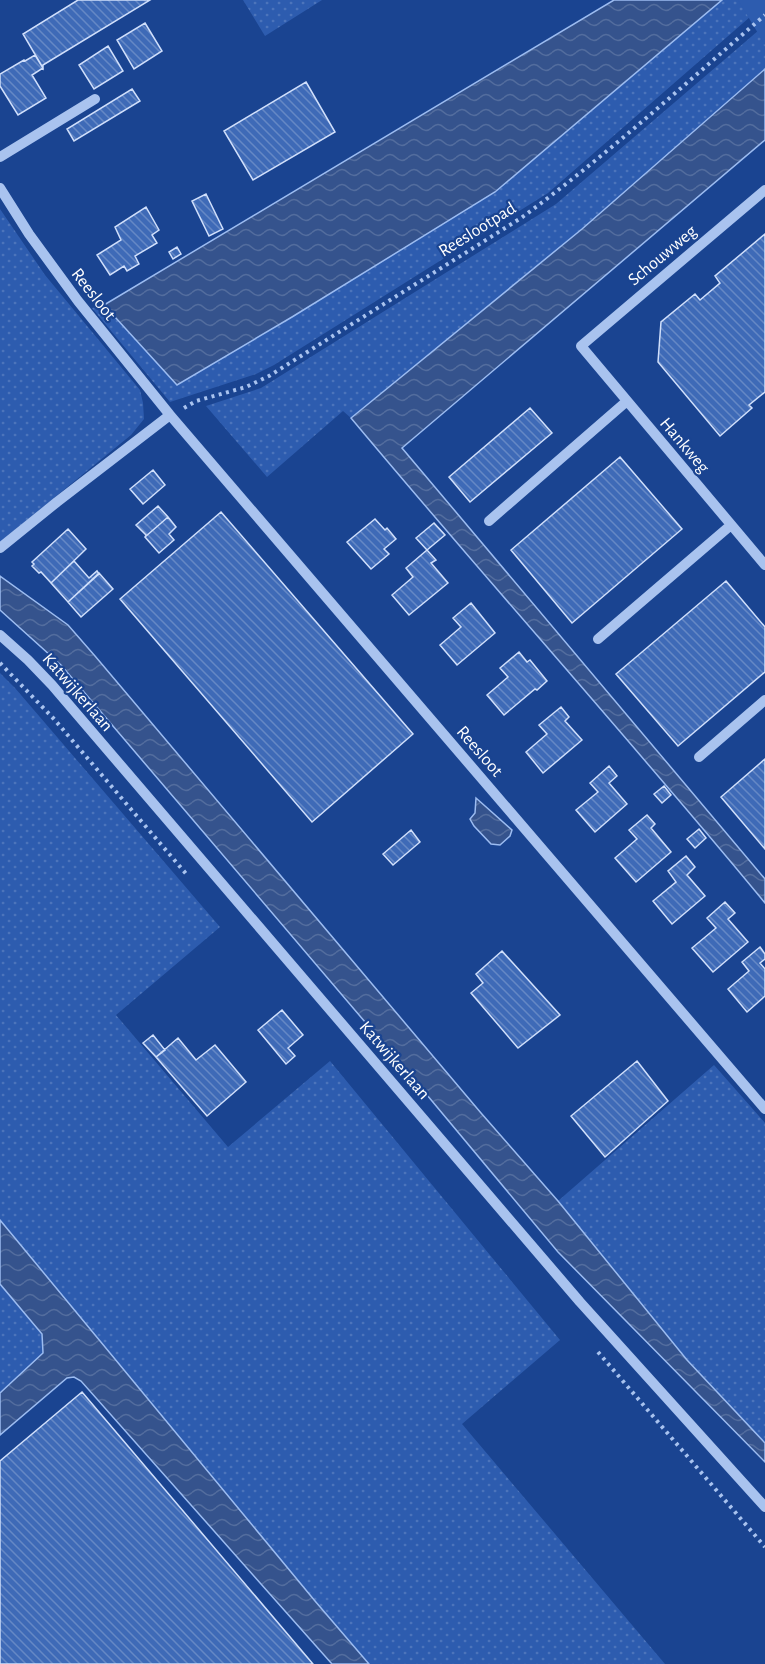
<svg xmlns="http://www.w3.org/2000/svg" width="765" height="1664" font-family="'Alegreya Sans',sans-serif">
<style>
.grass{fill:url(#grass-dots)}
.park{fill:#2d5caf}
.water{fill:url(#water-waves);stroke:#9cbcf1;stroke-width:1.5}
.building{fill:url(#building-back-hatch);stroke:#d0dffb;stroke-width:1.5}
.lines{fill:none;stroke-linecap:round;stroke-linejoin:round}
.path{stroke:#a9c3ef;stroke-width:4;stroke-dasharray:3 4.5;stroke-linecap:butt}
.minor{stroke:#a9c3ef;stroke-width:10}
.labels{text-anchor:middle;stroke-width:4.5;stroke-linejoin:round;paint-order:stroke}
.street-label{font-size:18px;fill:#fff;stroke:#1a4491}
</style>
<defs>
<pattern id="grass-dots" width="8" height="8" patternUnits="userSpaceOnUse" patternTransform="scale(1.5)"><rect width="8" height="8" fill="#2d5caf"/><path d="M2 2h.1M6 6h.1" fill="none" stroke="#4c74bb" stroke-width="1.8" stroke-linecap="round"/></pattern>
<pattern id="water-waves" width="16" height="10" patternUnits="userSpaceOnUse" patternTransform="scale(1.5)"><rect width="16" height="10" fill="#35538d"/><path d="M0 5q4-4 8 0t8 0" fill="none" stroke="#536d9e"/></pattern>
<pattern id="building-back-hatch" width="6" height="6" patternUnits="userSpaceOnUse" patternTransform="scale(1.5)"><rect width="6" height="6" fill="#3e6ab7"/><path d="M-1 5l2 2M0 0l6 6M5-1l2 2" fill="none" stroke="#6588c5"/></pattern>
</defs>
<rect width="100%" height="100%" fill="#1a4491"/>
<path class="grass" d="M243 0H322L265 36Z
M722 0H765V4L548 193 274 365 256 374 170 402 92 308 104 305 177 384 542 153Z
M765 25V69L582 229 351 418 343 411 267 477 206 406 261 388 556 204Z
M0 209 45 275 140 390 143 403 144 419 131 435 0 542Z
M0 673 15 688 220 927 116 1015 228 1147 330 1061 560 1340 462 1424 665 1664H369L315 1601 0 1220Z
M714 1065 765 1123V1443L687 1360 558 1201Z
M0 1284 42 1334 43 1353 0 1393Z"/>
<path class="park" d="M738 0H765V45Z"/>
<path class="water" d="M614 0H722L495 192 292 317 177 385 104 305Z
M765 69V140L402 448 765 879V903C630 739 487 581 351 418L582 229Z
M0 576 68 625 95 656 481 1113 558 1201 687 1360 765 1443V1462L558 1252 417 1083 61 665 0 610Z
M476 798 512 830 510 836 500 845 491 844 474 826 470 819 475 813Z
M0 1220 315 1601 369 1664H332L81 1381 74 1377 67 1378 0 1435V1393L43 1353 42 1334 0 1284Z"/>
<path class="building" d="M78 0H150L43 65V68L23 34Z
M145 23 162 51 134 69 117 40Z
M108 46 123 71 94 89 79 65Z
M35 55 43 68 32 75 46 98 18 115 0 86V74L24 60 25 61Z
M306 82 335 132 253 180 224 131Z
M132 89 140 101 74 141 67 129Z
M206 194 223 229 209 236 192 201Z
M146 207 159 230 152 235 157 243 135 256 139 264 127 271 124 266 110 275 97 255 121 240 115 227Z
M765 234V392L749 405 752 408 720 436 658 362 661 322 695 294 700 300 720 283 715 276Z
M177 247 181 254 173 259 169 252Z
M530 408 552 433 470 502 449 477Z
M620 457 682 529 572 623 511 550Z
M153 470 165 485 143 504 130 489Z
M158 506 168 517 145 537 146 535 136 525Z
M221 512 413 734 312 822 120 599Z
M168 517 176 527 169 534 174 540 159 553 145 537Z
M375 519 385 530 387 528 396 539 384 549 389 554 371 569 347 542Z
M434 523 445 535 427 550 416 538Z
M68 529 86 549 51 583 41 572 39 573 32 566 34 564 32 562Z
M427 550 436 560 431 563 448 583 409 615 392 595 413 577 406 568Z
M74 561 89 578 97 571 99 574 68 602 51 583Z
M99 573 113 589 81 617 68 602Z
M726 581 765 627V672L678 746 616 674Z
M471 603 495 633 457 665 440 645 461 627 453 618Z
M519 652 527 662 530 660 547 681 537 690 535 689 504 715 487 695 508 677 500 668Z
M561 707 569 717 565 721 582 740 543 773 526 752 547 734 539 725Z
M765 759V849L721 797Z
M609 766 617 776 609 783 627 804 595 832 576 810 598 792 590 783Z
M664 786 671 795 662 803 654 794Z
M647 815 655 824 651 828 671 852 636 882 615 858 637 839 629 830Z
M699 829 706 838 695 848 687 839Z
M411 830 420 842 393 865 383 854Z
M686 856 695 867 687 875 705 896 672 924 653 901 676 882 668 871Z
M725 902 735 913 728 919 748 942 713 972 692 948 716 928 707 918Z
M760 947 765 954V959L760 963 765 969V996L747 1012 728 989 749 971 742 962Z
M502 951 560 1015 518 1048 471 993 483 983 476 974Z
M282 1010 303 1035 288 1048 295 1056 286 1064 258 1030Z
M153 1035 165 1050 156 1057 143 1043Z
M178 1038 196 1060 215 1045 246 1082 207 1116 156 1057Z
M637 1061 668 1101 605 1157 571 1116Z
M82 1392 313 1664H0V1461Z"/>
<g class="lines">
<path class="path" d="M184 408 196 401 246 387 269 376 521 218C606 156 685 84 765 15
M0 663 54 719 188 876
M598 1352 765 1547"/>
<path class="minor" d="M0 157 95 99
M0 188 29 234 78 301 170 415 765 1109
M765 190 581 346 765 565
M489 521 627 401
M0 548 57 502 170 415
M0 635 28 660 52 685 580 1302 765 1507
M598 639 731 525
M699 757 765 700"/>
</g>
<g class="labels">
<g class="street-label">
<text transform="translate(477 229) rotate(-32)" y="6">Reeslootpad</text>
<text transform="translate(662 255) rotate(-40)" y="6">Schouwweg</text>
<text transform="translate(94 294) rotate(52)" y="6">Reesloot</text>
<text transform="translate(685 445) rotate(50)" y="6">Hankweg</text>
<text transform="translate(78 692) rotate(49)" y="6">Katwijkerlaan</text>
<text transform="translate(480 751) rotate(49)" y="6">Reesloot</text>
<text transform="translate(395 1060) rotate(49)" y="6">Katwijkerlaan</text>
</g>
</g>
</svg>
